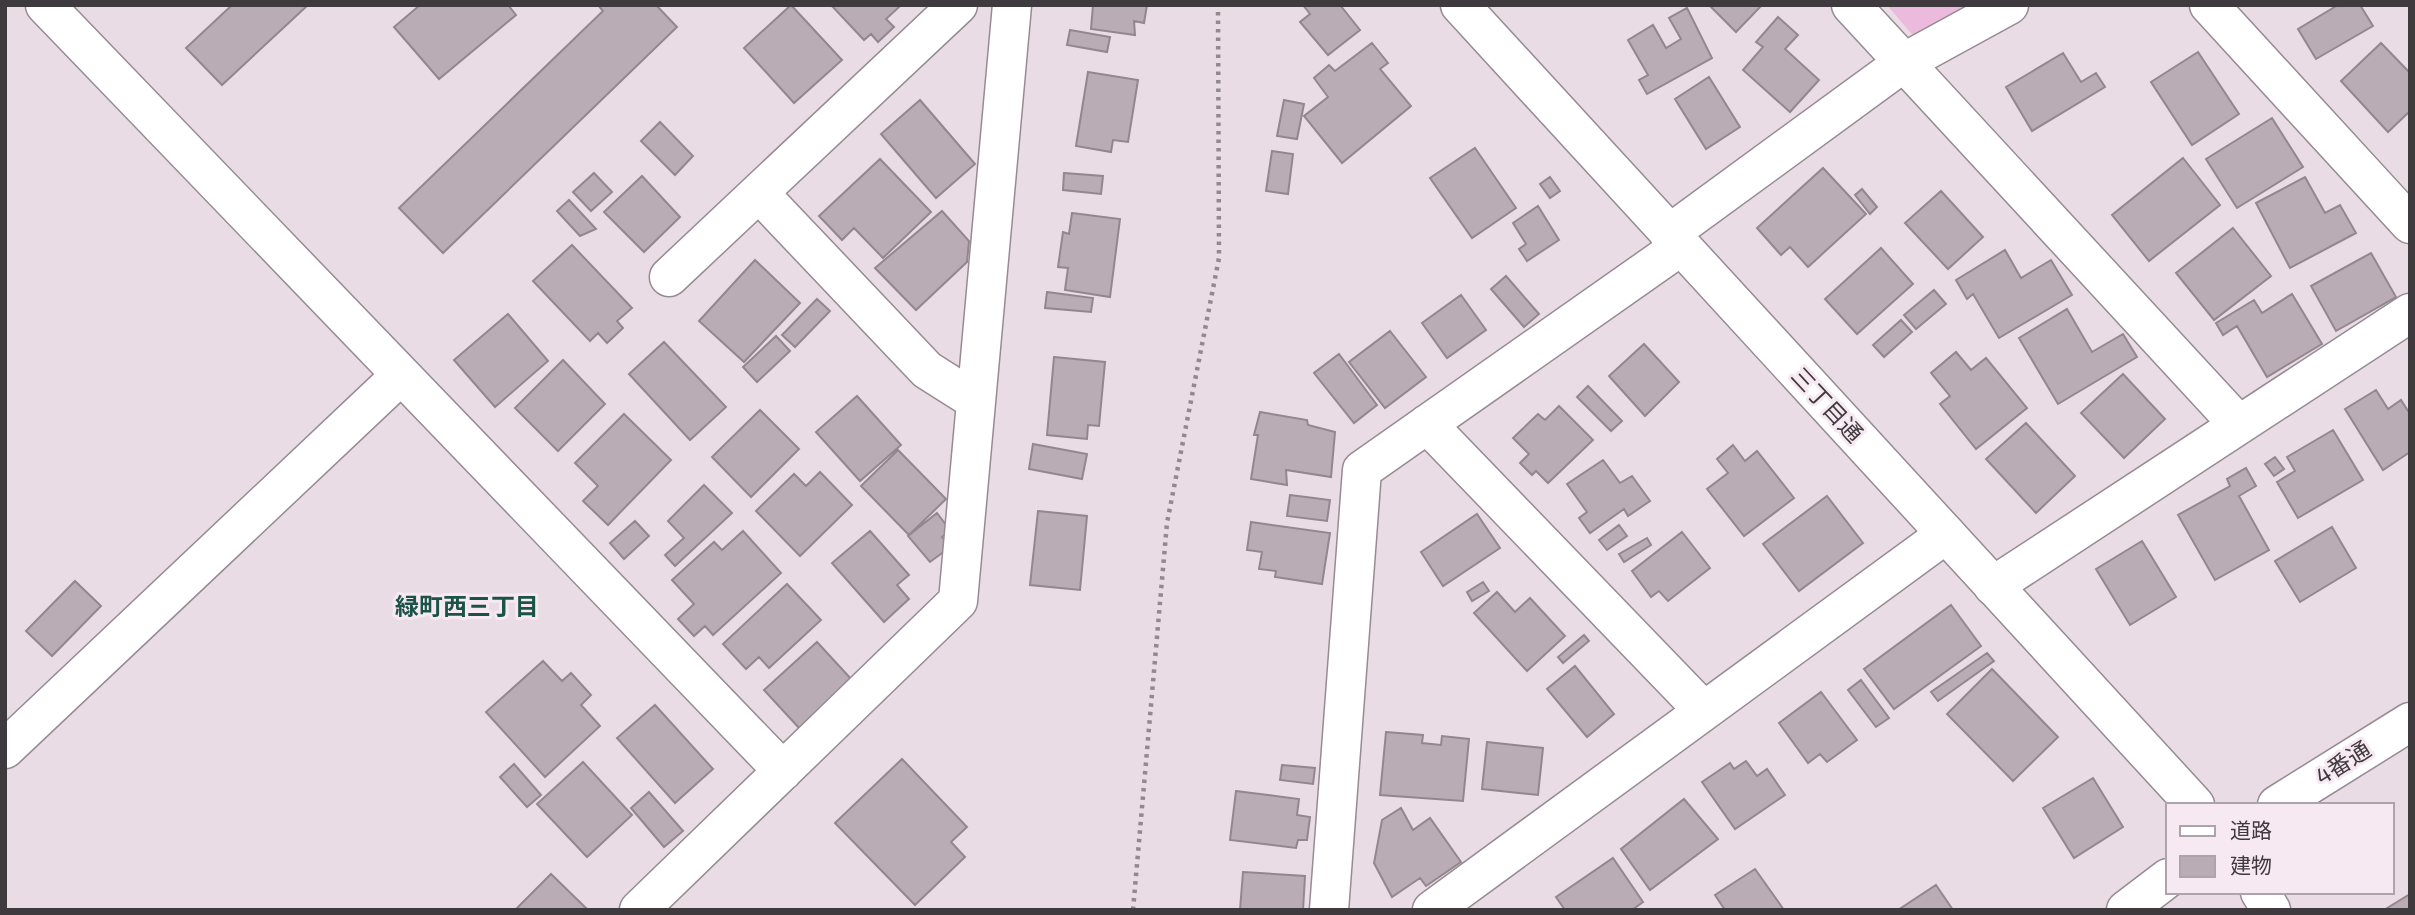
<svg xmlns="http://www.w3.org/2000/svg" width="2415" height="915" font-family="'Exo 2','Noto Sans JP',sans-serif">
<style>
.green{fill:#ecbadc}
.building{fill:#b9acb4;stroke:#93878f;stroke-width:2}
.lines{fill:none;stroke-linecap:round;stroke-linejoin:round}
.street-casing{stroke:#978b93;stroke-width:41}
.secondary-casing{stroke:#978b93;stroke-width:41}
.path{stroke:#91898e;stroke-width:4.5;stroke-dasharray:3.5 5;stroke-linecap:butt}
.street{stroke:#fff;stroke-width:38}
.secondary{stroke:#fff;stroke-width:38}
.labels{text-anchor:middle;stroke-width:6;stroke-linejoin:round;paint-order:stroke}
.street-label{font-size:23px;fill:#3f3a3d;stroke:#f6e9f2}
.neighbourhood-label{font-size:24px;font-weight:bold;fill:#1b5349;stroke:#f6e9f2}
</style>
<rect width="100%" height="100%" fill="#e9dce4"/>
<path class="green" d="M1887 5H1975L1916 39Z"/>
<path class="building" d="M232 5H308L222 85 186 48Z
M420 5H508L516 15 439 79 394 27Z
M598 5H656L677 27 443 253 399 208 603 11Z
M791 5 842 60 794 103 744 48Z
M831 5H897L899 7 886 19 894 27 878 42 871 34 864 40Z
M1093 5H1147L1144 23 1134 21 1135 35 1091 29Z
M1303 5H1340L1360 30 1328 55 1300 22 1310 14Z
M1709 5H1762L1736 32Z
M2338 5H2360L2373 26 2316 59 2298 29Z
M1687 8 1712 58 1647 94 1639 80 1648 75 1628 40 1653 25 1666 48 1681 39 1669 18Z
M1778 17 1798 35 1785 49 1819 80 1790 112 1743 70 1763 47 1756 42Z
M1070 30 1110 37 1107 52 1067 45Z
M1372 43 1388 63 1380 69 1411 106 1342 163 1304 116 1328 97 1314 78 1329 65 1335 71Z
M2381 43 2410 73V111L2388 132 2341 81Z
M2198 52 2239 114 2192 145 2151 82Z
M2063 53 2081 82 2096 73 2105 87 2032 131 2006 87Z
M1088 72 1138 80 1128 142 1113 140 1111 152 1076 146Z
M1709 77 1740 127 1706 149 1675 99Z
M920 100 975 164 936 198 881 134Z
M1284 100 1304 104 1297 139 1277 136Z
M2272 118 2303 167 2237 208 2206 159Z
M660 122 693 156 675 175 641 141Z
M1475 148 1516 208 1472 238 1430 178Z
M1272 151 1293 154 1288 194 1266 191Z
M2183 158 2220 205 2149 261 2112 215Z
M880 159 931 212 883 258 854 228 842 240 819 216Z
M1823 168 1866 214 1808 267 1790 247 1781 255 1757 228Z
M594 173 612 192 591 211 573 192Z
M1064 173 1103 176 1101 194 1063 190Z
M642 176 680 217 644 252 604 212Z
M1550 177 1560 191 1550 198 1540 184Z
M2305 177 2325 213 2340 205 2356 233 2290 268 2256 203Z
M1862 189 1877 207 1870 214 1855 195Z
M1941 191 1983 237 1948 269 1905 223Z
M569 200 596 229 580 236 557 211Z
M1538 206 1559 240 1527 261 1519 249 1526 244 1513 223Z
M942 211 969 241 967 262 916 310 875 268Z
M1072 213 1120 219 1110 297 1065 290 1068 268 1058 267 1063 232 1069 234Z
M2233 228 2271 276 2214 320 2176 273Z
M572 245 632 308 617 321 623 328 607 343 598 333 590 341 533 281Z
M1881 248 1913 284 1857 334 1825 299Z
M2005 250 2021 278 2051 260 2072 295 1999 338 1973 294 1967 299 1956 280Z
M2371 253 2396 297 2336 331 2311 286Z
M755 260 800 303 744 362 699 321Z
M1506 276 1539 314 1524 327 1491 289Z
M1934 290 1946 304 1916 329 1904 315Z
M1047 292 1093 298 1091 312 1045 308Z
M2292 294 2322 344 2267 377 2237 326 2223 335 2216 323 2254 300 2262 313Z
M1461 295 1486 330 1447 358 1422 323Z
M817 299 830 311 795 347 782 335Z
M2067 309 2092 352 2123 334 2137 357 2058 404 2019 338Z
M508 314 548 361 495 407 454 360Z
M1901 320 1912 332 1884 357 1873 345Z
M1390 331 1426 377 1385 408 1349 362Z
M776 336 790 351 757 382 743 367Z
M664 342 726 407 690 440 629 374Z
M1644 344 1679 382 1645 416 1609 376Z
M1956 352 1971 370 1986 358 2027 408 1976 449 1940 404 1950 396 1931 373Z
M1339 354 1377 405 1354 423 1314 373Z
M1054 357 1105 362 1099 426 1088 425 1087 439 1047 435Z
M563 360 605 404 558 451 515 408Z
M2123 374 2165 419 2124 458 2081 413Z
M1588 386 1622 421 1611 431 1577 397Z
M2376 390 2388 409 2401 400 2410 414V452L2383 470 2345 409Z
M857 396 901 445 860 481 816 432Z
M1559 406 1593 440 1548 483 1536 471 1532 475 1520 463 1529 454 1513 438 1538 414 1545 420Z
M760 410 799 449 751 497 712 457Z
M1260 412 1307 420 1308 425 1335 432 1331 477 1286 470 1287 485 1251 479 1258 435H1254Z
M624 414 671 460 608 525 583 501 598 486 575 463Z
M2026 423 2075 476 2036 513 1986 459Z
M2333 430 2363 480 2298 518 2277 482 2295 471 2287 457Z
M1033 444 1087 454 1082 479 1029 469Z
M1733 445 1745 461 1757 451 1794 498 1744 536 1707 489 1728 473 1717 459Z
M898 450 946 499 909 535 861 486Z
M2275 457 2284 469 2274 476 2265 464Z
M1603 460 1620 483 1632 476 1650 501 1628 516 1624 509 1590 533 1579 518 1587 512 1567 484Z
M2246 468 2256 486 2239 496 2269 550 2215 580 2178 515 2230 486 2227 479Z
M820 472 852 505 800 556 756 511 794 474 806 486Z
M704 485 732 513 675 566 665 555 684 538 668 521Z
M1290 495 1330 500 1327 521 1287 516Z
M1827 496 1863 543 1799 591 1763 544Z
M1038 511 1087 516 1080 590 1030 585Z
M937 513 950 530 942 537 950 547 930 562 908 536Z
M1477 514 1500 548 1443 586 1421 552Z
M635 521 649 536 624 559 610 543Z
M1251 522 1330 533 1322 584 1275 577 1276 571 1259 569 1262 552 1247 550Z
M1619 525 1627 536 1607 550 1599 540Z
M2332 527 2356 568 2300 602 2275 561Z
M743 531 781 573 713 635 705 626 694 636 678 619 694 604 672 580 714 542 722 550Z
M870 531 909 575 897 585 909 599 884 622 832 563Z
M1682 532 1710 568 1668 601 1659 591 1651 597 1632 571Z
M1647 538 1651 545 1624 562 1619 554Z
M2142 541 2176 597 2130 625 2096 569Z
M75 581 101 606 52 656 26 631Z
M1483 582 1489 591 1472 601 1467 592Z
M787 584 821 620 769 668 759 657 746 669 723 644Z
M1497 592 1515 612 1530 598 1565 636 1527 671 1474 613Z
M1951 605 1981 646 1894 709 1864 669Z
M1584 635 1589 641 1563 663 1558 657Z
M817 642 853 681 800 729 764 690Z
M1987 653 1994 661 1938 701 1931 692Z
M543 661 562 681 571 673 591 695 581 705 600 726 545 777 486 712Z
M1575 666 1614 714 1587 737 1547 689Z
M1992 669 2058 737 2013 781 1947 714Z
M1861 680 1889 718 1876 727 1848 690Z
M1821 692 1857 740 1827 762 1820 754 1808 763 1779 723Z
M655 705 713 769 675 803 617 738Z
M1386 732 1423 735 1422 743 1441 745 1442 736 1469 739 1463 801 1380 795Z
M1487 742 1543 748 1538 795 1482 789Z
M902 759 967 827 951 842 965 857 915 905 835 823Z
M1746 761 1757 776 1767 769 1785 795 1735 829 1702 782 1730 763 1734 769Z
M583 762 632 815 587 857 537 804Z
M514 764 541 795 527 807 500 777Z
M1282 765 1315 768 1313 784 1280 780Z
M2093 778 2123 827 2074 858 2043 808Z
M1236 791 1299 799 1297 815 1310 817 1307 840H1298L1296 848 1230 840Z
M649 792 683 831 664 847 631 808Z
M1684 799 1718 839 1650 890 1621 849Z
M1401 808 1413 830 1430 818 1461 862 1426 886 1420 878 1392 897 1374 863 1382 820Z
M1613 858 1643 902 1632 910H1565L1556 897Z
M1755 869 1784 910H1725L1715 895Z
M1243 872 1305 876 1303 910H1240Z
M551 874 588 910H515Z
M1936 885 1953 910H1898Z
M2410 894V910H2384Z"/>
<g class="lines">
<g class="street-casing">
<path id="street" d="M45 5 783 771
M1851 5 2239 425
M2209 5 2410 224
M759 193 927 370 976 401
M1669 234 1903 63 2009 5
M669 277 958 5
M1427 424 1704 711
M1993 586 2410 313
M5 749 401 375
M639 910 958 601 1012 5
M1329 910 1362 470 1681 246
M1432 910 1946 534"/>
</g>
<g class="secondary-casing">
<path id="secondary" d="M1460 5 2195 805
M2277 805 2410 722
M2260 892 2271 910
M2126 910 2168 878"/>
</g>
<path class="path" d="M1133 910 1167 523 1219 258 1218 5"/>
<use href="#street" class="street"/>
<use href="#secondary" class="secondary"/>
</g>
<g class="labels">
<g class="street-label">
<text transform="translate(1827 405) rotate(47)" y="8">三丁目通</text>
<text transform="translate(2343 763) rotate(-32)" y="8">4番通</text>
</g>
<g class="neighbourhood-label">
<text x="467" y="615">緑町西三丁目</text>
</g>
</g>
<rect width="2415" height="915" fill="none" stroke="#3f3a3d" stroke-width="14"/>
<rect x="2166" y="803" width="228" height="91" fill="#f6e9f2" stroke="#ada3aa" stroke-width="2"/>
<rect x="2180" y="826" width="35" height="10" fill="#ffffff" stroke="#ada3aa" stroke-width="2"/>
<text x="2230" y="838" font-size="21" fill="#3f3a3d">道路</text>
<rect x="2180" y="856" width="35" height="21" fill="#b9acb4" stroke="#ada3aa" stroke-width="2"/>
<text x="2230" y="873" font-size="21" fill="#3f3a3d">建物</text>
</svg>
